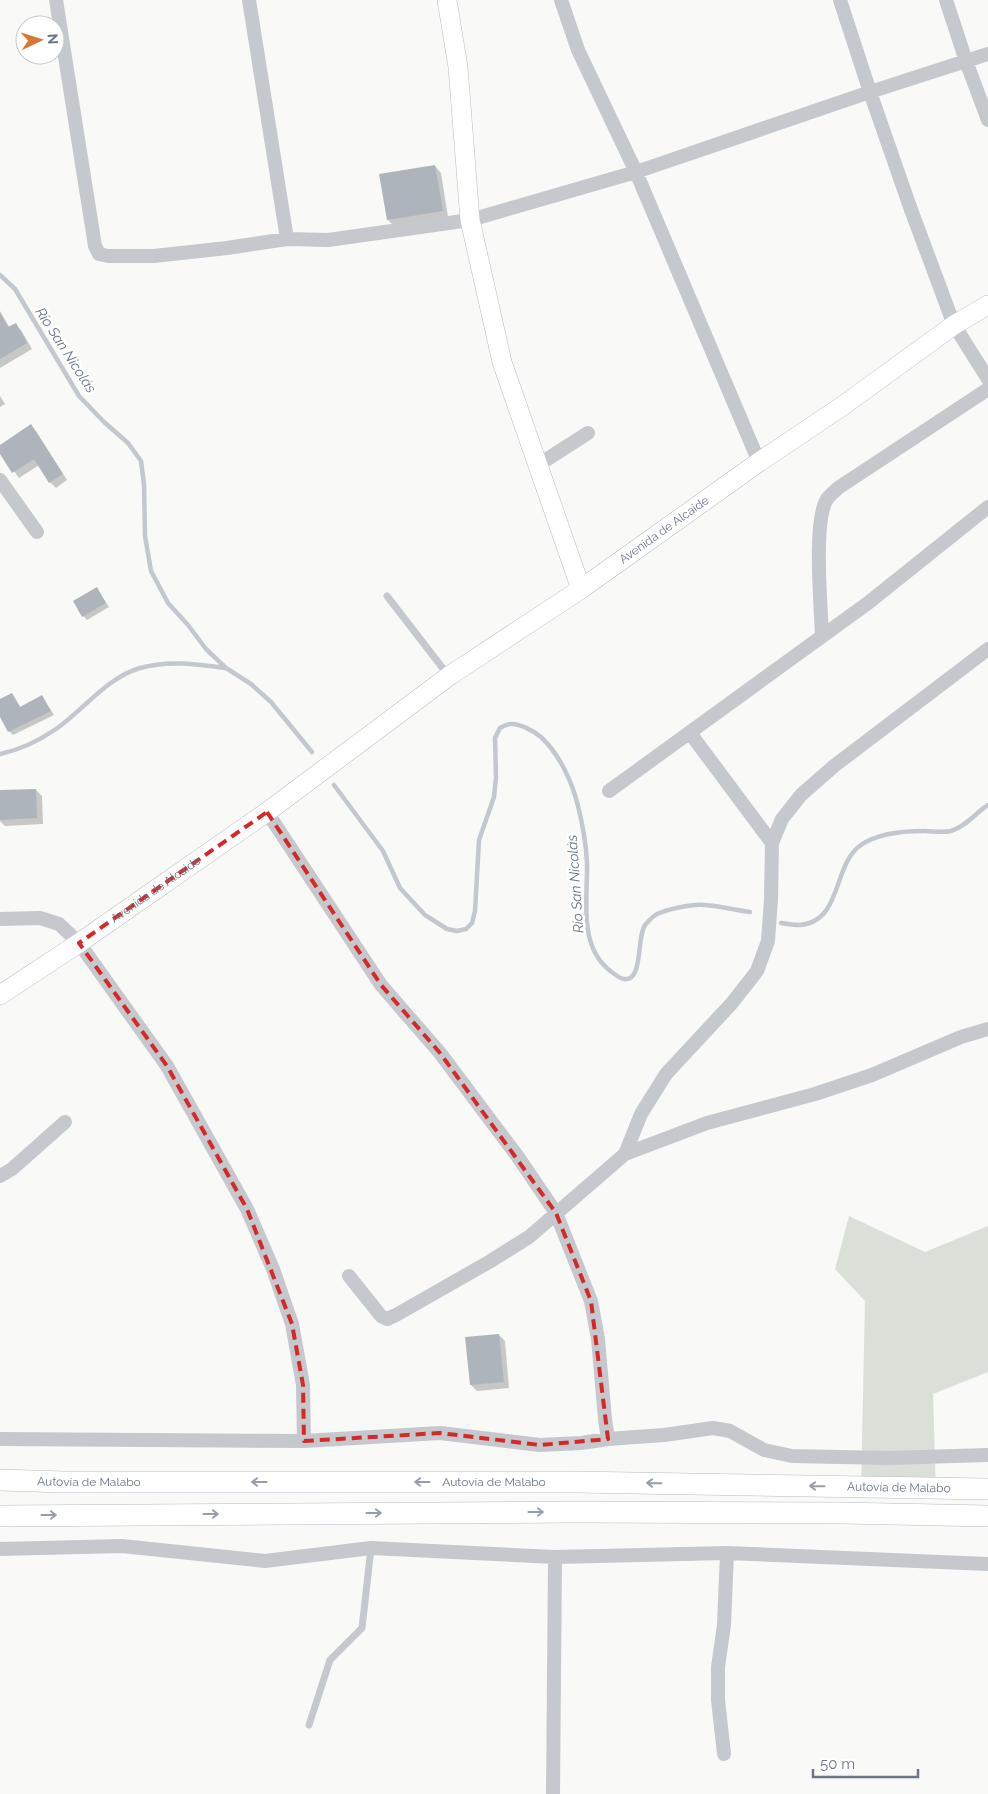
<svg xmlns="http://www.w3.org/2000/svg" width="988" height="1794" font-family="Raleway,sans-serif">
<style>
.green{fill:#dae0d8}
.shadow{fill:#0003}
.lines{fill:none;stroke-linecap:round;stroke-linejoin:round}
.stream{stroke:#c2c8ce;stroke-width:4.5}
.building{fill:#aeb4bb}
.secondary-casing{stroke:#b8bbc0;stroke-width:20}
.primary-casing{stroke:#b8bbc0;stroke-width:22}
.lane{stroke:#c5c8cc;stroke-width:7}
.street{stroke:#c5c8cc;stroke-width:14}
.secondary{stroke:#fff;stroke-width:19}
.primary{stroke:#fff;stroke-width:21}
.oneway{stroke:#979eaa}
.marked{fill:none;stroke:#d62828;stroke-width:4;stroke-dasharray:10 6;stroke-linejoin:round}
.labels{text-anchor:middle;stroke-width:5;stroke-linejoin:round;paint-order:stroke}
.street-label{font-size:12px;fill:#6a7586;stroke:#fff}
.water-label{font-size:14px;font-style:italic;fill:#667581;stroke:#fff}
</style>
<rect width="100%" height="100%" fill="#f9f9f7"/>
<path class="green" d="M849 1216 925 1252 988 1226V1372L933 1394 936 1495 861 1491 865 1301 835 1269Z"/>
<path class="shadow" d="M435 166 441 173 448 217 394 226 388 220Z
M0 311 10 328 15 324 21 330 32 349 0 368Z
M0 396 5 404 0 407Z
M31 426 36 431 67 480 56 488 50 482 39 465 19 478 0 452V446Z
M97 589 109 607 87 620 83 616Z
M12 694 21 708 42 697 54 715 13 735 9 731 0 715V700Z
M36 790 42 796 43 824 5 826 0 821V791Z
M499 1335 505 1341 509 1388 477 1391 471 1385Z"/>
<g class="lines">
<path class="stream" d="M0 275 15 289 79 396 104 422 128 443 141 461 144 484 145 536 151 571 168 603 188 625 206 649 226 668 251 684 271 702 312 752
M0 754C19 750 40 740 56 729 83 710 108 677 140 668 167 660 197 664 225 668
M334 785 383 851 400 888 425 915 447 929 457 931 466 929 472 923 475 911 479 840 494 797 496 777 495 738 500 728C502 727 507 724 510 724 519 723 534 731 541 737 559 754 572 781 578 806 582 822 586 845 587 862 588 896 578 944 608 969 613 973 618 978 624 979 644 982 636 934 646 924 648 922 651 918 654 916 664 909 693 904 705 905 720 906 735 910 750 912
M781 923C787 924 794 925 800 925 843 921 832 865 861 845 878 833 905 831 924 831 932 831 943 833 951 831 967 826 975 813 988 805"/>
</g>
<path class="building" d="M435 165 443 211 387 220 379 174Z
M0 313 8 327 16 323 27 343 0 359Z
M31 424 63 474 49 483 34 459 12 473 0 454V445Z
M97 587 106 603 82 617 73 601Z
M12 693 20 707 42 695 51 711 8 732 0 717V699Z
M36 789 37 818 0 820V790Z
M499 1334 504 1382 470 1385 465 1337Z"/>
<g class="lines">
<g class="secondary-casing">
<g id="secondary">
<path d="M447 0 458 67 470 220 502 362 581 589"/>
<path id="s1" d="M0 995 79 943 267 812 449 676 581 589 759 462 841 407 954 325 988 305"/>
</g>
</g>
<g class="primary-casing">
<g id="primary">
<path id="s2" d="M0 1480 64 1482H575L988 1489"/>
<path d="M0 1516 575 1512 842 1513 988 1516"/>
</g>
</g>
<path class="lane" d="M387 596 448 675
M309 1725 330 1660 362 1628 371 1548"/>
<path class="street" d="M56 0 95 246 99 254 108 256H154L227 248 287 239 328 240 470 220 636 172 870 92 988 54
M249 0 287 239
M561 0 578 50 636 172 759 462
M840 0 870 92 910 207 954 325 988 379
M946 0 966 61 988 120
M538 465 588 433
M0 480 37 532
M822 636C821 607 813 521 827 499 830 495 835 491 838 488L988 389
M690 733 772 843
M609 791 868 603 988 507
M0 919 40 918 59 924 79 943 167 1066 247 1209 273 1269 292 1324 303 1385 304 1441
M625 1154 707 1123 815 1094 872 1075 961 1037 988 1029
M0 1176 12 1169 65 1122
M349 1276 381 1316 387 1319 396 1315 489 1262 529 1237 625 1154 641 1114 666 1074 732 1003 757 971 768 941 771 899 772 843 782 819 801 795 834 766 988 649
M0 1439 304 1441 440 1433 540 1445 581 1443 608 1439 605 1419 598 1339 591 1301 556 1213 518 1157 440 1053 381 985 267 812
M608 1439 664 1435 713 1428 730 1431 764 1450 792 1456 888 1458 988 1455
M0 1549 122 1546 265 1561 371 1548 555 1557 727 1553 988 1564
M724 1754 718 1700V1667L724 1625 727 1553
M553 1794 555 1557"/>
<use href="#secondary" class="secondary"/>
<use href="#primary" class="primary"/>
</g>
<defs><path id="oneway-shaft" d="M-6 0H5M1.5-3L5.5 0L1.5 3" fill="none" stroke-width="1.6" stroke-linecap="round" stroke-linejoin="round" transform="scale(1.25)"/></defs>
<g class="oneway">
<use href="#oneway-shaft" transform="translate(259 1482) rotate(-180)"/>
<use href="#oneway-shaft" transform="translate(422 1482) rotate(180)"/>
<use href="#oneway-shaft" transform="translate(654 1483) rotate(-179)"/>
<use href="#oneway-shaft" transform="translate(817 1486) rotate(-179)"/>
<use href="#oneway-shaft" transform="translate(536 1512)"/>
<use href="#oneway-shaft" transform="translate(374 1513)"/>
<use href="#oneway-shaft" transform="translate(211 1514)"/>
<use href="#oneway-shaft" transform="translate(49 1515)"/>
</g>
<path class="marked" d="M267 812 381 985 440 1053 556 1213 591 1301 608 1439 540 1445 440 1433 304 1441 303 1385 292 1324 247 1209 167 1066 79 943Z"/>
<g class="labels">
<g class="street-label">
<text dy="4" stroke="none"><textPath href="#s1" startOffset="811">Avenida de Alcaide</textPath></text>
<text dy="4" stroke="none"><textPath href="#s1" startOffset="188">Avenida de Alcaide</textPath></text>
<text dy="4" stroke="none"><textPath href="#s2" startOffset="89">Autovía de Malabo</textPath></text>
<text dy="4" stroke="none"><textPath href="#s2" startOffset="494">Autovía de Malabo</textPath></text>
<text dy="4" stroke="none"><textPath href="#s2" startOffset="899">Autovía de Malabo</textPath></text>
</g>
<g class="water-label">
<text transform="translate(66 350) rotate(57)" y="5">Río San Nicolás</text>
<text transform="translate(575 884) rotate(-94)" y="5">Río San Nicolás</text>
</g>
</g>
<g transform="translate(40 40) rotate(86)"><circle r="24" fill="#ffffff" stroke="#c3c8cf"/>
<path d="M0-4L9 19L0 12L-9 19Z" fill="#d87838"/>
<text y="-8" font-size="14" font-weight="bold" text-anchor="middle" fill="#6a7586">N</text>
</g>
<path d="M813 1769v8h105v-8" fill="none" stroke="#6a7586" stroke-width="2.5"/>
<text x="820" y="1769" font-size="15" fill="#6a7586" stroke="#ffffff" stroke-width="4" paint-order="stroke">50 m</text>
</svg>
